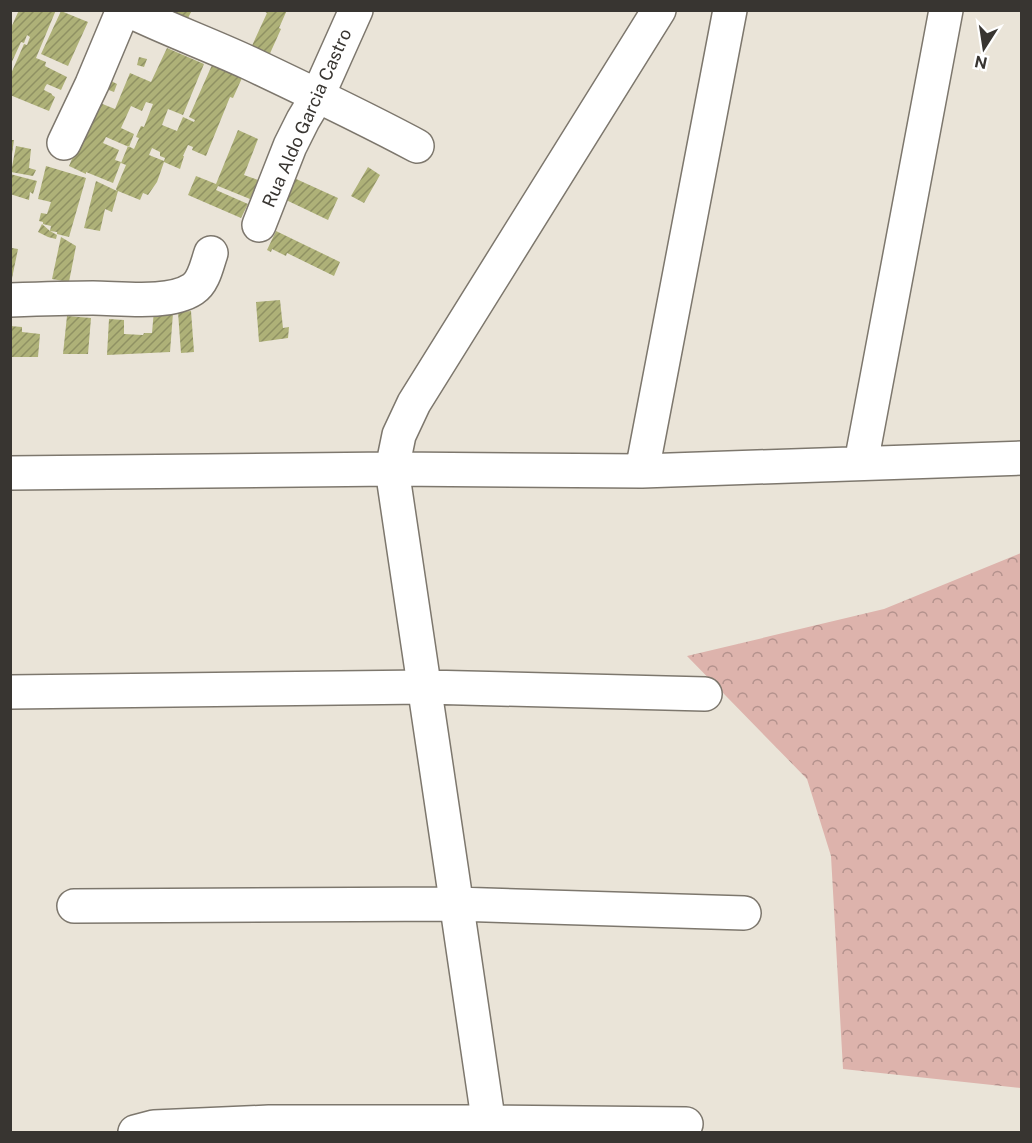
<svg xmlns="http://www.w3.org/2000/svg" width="1032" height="1143" font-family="'Public Sans',sans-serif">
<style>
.forest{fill:url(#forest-crowns)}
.building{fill:url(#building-hatch);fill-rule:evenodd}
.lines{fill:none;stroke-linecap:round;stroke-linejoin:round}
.minor-casing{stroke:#7d776d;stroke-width:36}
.minor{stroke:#fff;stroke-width:33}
.labels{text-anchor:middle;stroke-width:5;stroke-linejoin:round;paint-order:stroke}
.street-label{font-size:18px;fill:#383531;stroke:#fff}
</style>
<defs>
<pattern id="forest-crowns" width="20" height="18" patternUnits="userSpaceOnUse" patternTransform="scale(1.5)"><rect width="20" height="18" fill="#ddb3ac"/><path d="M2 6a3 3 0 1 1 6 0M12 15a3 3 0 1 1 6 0" fill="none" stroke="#b4928d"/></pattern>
<pattern id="building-hatch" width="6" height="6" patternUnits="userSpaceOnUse" patternTransform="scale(1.5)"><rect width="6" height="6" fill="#aeb178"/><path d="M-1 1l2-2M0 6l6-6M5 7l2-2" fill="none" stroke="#8f9163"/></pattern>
</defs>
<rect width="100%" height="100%" fill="#eae4d8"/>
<path class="forest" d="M1021 553V1088L843 1069 831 856 807 779 687 656 884 609Z"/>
<path class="building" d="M19 10H56L36 58 46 62 45 66 67 77 61 90 47 84 45 87 44 90 52 94V95L55 97 49 111 10 95V76L24 44 27 45 30 37 27 35 24 43 21 42 10 66V30Z
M160 10H192L186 22Z
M262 10H287L279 28 281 29 267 60 250 50 267 13Z
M61 11 88 22 68 66 41 54Z
M167 48 204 64 183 115 168 109 162 125 177 131 183 117 194 122 195 120 189 117 212 65 242 78 233 98 230 97 206 156 192 150 193 147 188 145 183 156H184L180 169 164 162 157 182 148 195 143 193 140 200 118 191 112 212 105 209 100 231 84 228 96 181 117 191 116 189 126 165 121 163 128 146 134 149 139 138 136 137 141 126 144 127 153 104 146 102 142 111 131 106 121 128 134 134 129 147 106 137 103 143 119 150 115 160 121 162 113 183 86 172V174L69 166 85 128 95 101 115 109 130 73 151 82ZM152 148 160 152V156L165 158 164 161 149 155Z
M139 57 147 59 144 67 137 65Z
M109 80 117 84 114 92 106 89Z
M238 130 258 139 244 175 258 180 250 199 218 186 216 190 248 204 241 218 188 195 196 176 216 184Z
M10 140H14L12 154H10Z
M16 146 31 149 29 168 36 170 33 176 11 172Z
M46 166 86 178 69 237 57 234V232L50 231 57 235 56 239 48 237 38 232 42 224 50 231 51 226 43 224V222L39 221 41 213 47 214 51 202 38 199Z
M368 167 380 175 364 203 351 196Z
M10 174 37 181 33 194 30 192 29 200 10 194Z
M294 178 338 198 328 220 284 199Z
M276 231 340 262 334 276 287 253 286 256 272 249 271 252 267 250Z
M61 237 76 246 69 282 52 279Z
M12 248 18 249 11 283 10 252Z
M280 300 283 328 289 327 288 338 259 342 256 302Z
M154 310 173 313 170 352 107 355 109 319 124 320V334L143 335 144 333H152Z
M191 311 194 352 181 353 178 312Z
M67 316 91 318 88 354H63Z
M10 326 22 327V332L40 334 38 357H10Z"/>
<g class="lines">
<g class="minor-casing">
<path id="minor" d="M128 10C167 29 208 44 247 62 304 89 361 116 417 146
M730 10 642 471 1022 458
M64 143 92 84 123 10
M259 225 290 146 303 120 318 95 356 10
M10 300C38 299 66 298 93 298 121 298 169 305 193 289 204 282 207 264 211 253
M861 463 946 10
M10 473 392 469 642 471
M10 692 425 687 705 694
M74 906 455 904 744 913
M135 1132 154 1127 269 1122H488L686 1124
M490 1132C457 911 426 690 392 469L399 435 414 403 659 10"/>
</g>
<use href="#minor" class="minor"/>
</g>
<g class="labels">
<g class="street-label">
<text transform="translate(307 118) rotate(-66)" y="6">Rua Aldo Garcia Castro</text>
</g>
</g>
<rect width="1032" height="1143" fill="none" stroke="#383531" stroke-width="24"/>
<g transform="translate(984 48) rotate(192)" stroke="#ffffff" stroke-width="4.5" paint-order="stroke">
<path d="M0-4.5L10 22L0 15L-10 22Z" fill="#383531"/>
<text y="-9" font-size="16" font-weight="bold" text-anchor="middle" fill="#383531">N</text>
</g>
</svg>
